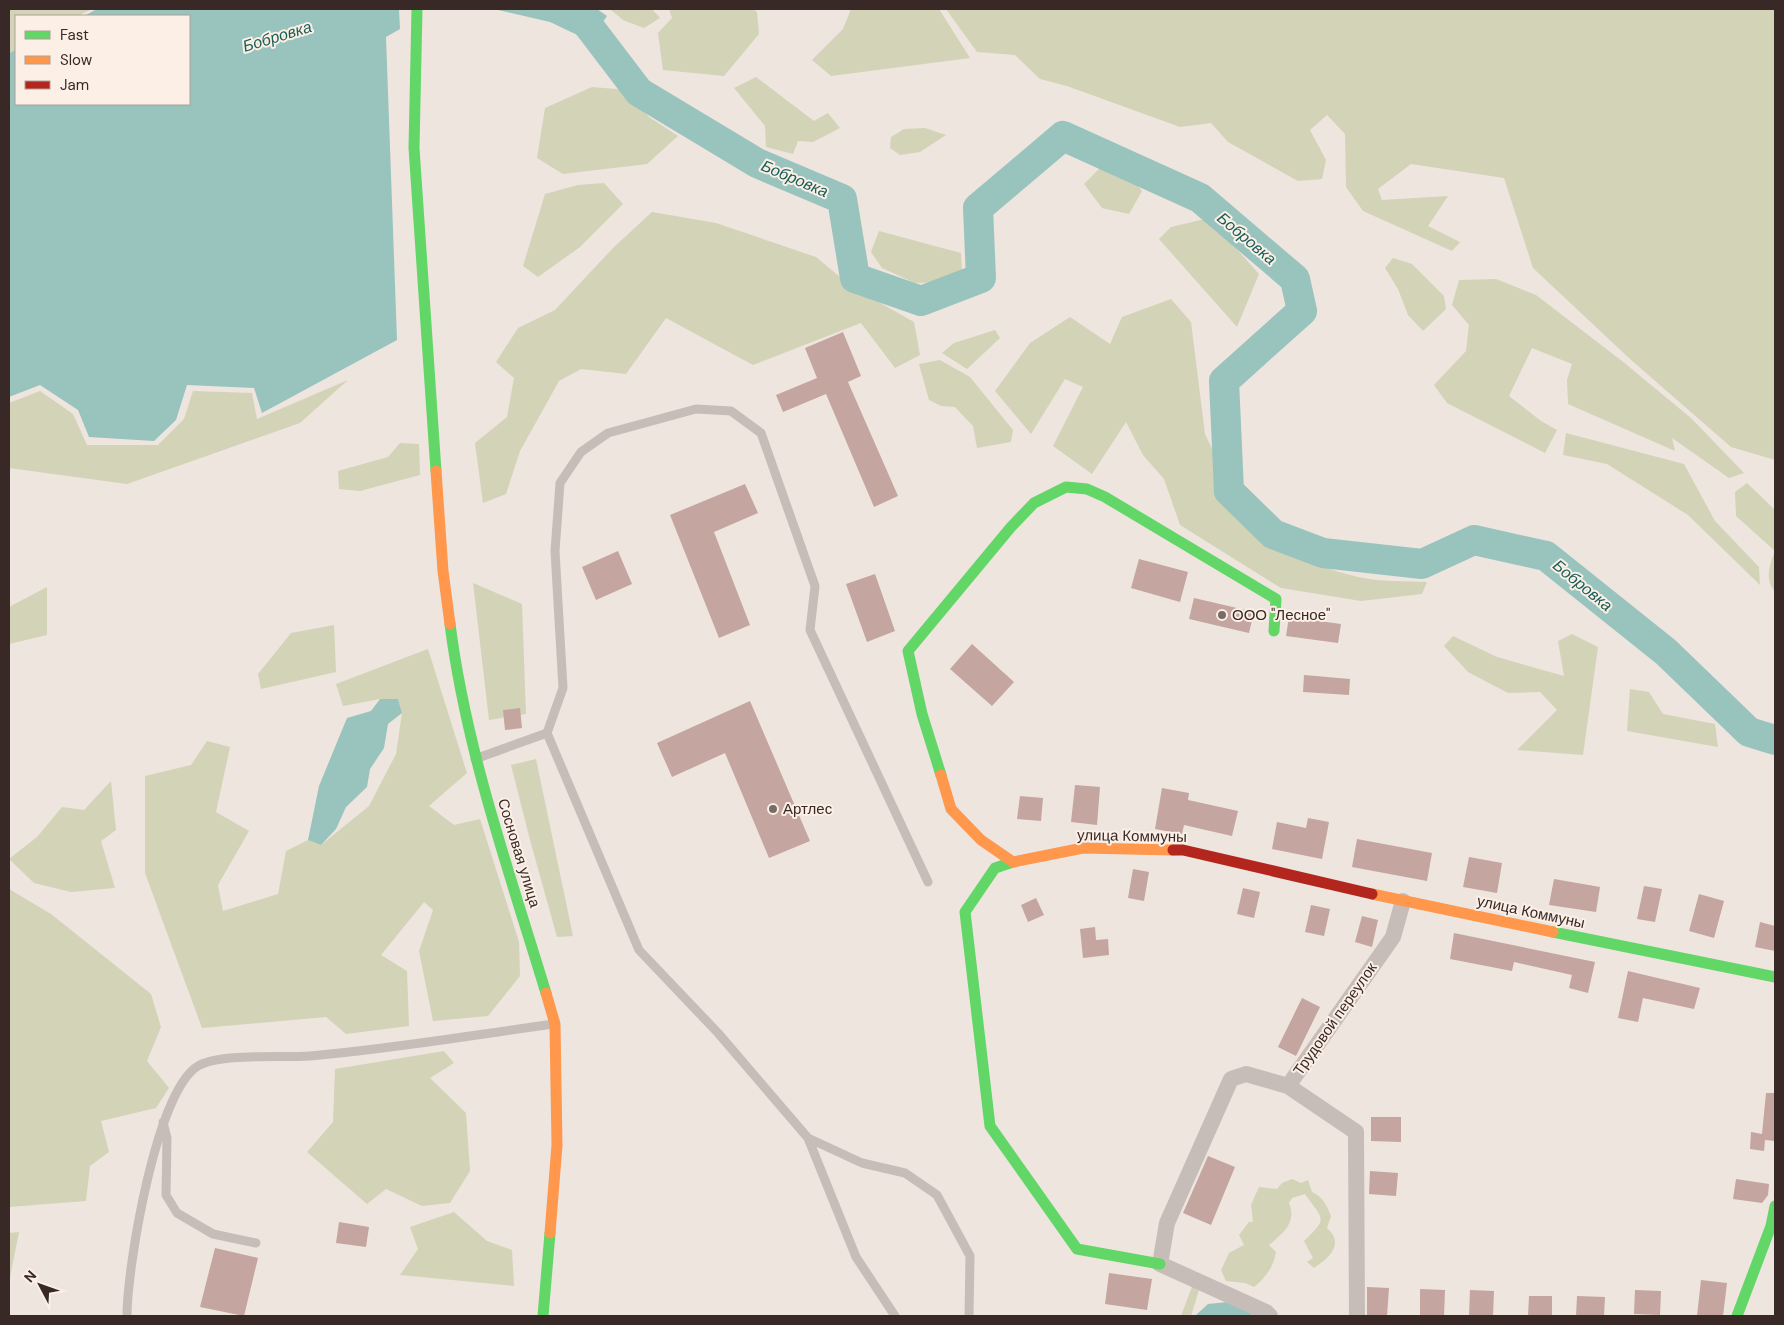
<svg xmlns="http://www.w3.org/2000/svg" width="1784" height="1325" font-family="'DM Sans',sans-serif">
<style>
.green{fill:#d2d3b7}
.water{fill:#99c3bd}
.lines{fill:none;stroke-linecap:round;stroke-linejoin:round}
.river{stroke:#99c3bd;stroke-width:30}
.building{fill:#c4a59f}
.lane{stroke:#c7bdb8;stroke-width:9}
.street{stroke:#c7bdb8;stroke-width:16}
.fast{stroke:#63d668;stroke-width:11}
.slow{stroke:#ff974d;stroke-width:11}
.jam{stroke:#b3261e;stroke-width:11}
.poi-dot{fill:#786b67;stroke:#fbefe6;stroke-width:2}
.labels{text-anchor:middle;stroke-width:4;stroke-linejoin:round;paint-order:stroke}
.poi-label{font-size:15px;fill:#382926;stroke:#fbefe6;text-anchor:start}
.street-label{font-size:15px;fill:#382926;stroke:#fbefe6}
.water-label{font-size:16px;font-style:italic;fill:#175e59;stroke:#fbefe6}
</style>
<rect width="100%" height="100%" fill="#eee5df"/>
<path class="green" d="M9 9H92L78 16H16V50L9 53Z
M610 9H652L660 18 644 28 623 20Z
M669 9H753L757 12 759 34 724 76 663 70 658 33 672 18Z
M851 9H939L970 58 831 76 812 60 843 29Z
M946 9H1775V460L1731 447 1630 359 1533 268 1504 178 1411 164 1378 189 1382 200 1448 196 1428 226 1460 242 1452 251 1363 211 1346 187 1345 134 1327 115 1310 130 1326 160 1322 179 1298 181 1228 142 1211 123 1180 127 1067 86 1040 79 1015 55 977 52Z
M756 77 814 121 828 113 840 128 813 142 798 141 793 154 766 147 765 126 734 88Z
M592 87 627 90 649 117 678 136 647 164 563 174 537 158 545 108Z
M925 128 946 135 920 152 900 155 890 148 891 137 904 129Z
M1104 164 1129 174 1142 191 1129 214 1102 208 1084 184Z
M604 183 623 204 580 247 538 277 523 266 545 194 578 185Z
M652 212 716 223 816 257 852 287 914 322 920 355 895 368 861 323 753 365 666 318 626 374 581 369 559 381 520 451 506 494 483 503 475 443 507 417 514 378 496 362 518 328 555 310 613 248Z
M1209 218 1259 274 1237 327 1159 239 1171 227Z
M879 231 961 253 962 272 944 282 915 283 882 268 871 252Z
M1393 258 1412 264 1444 296 1446 309 1423 331 1408 315 1398 289 1385 268Z
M1496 279 1536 295 1622 361 1691 418 1744 473 1729 478 1672 438 1675 451 1568 404 1567 380 1572 364 1532 348 1509 396 1541 421 1557 430 1545 453 1447 403 1434 385 1466 351 1469 325 1452 305 1459 280Z
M1171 299 1191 322 1205 434 1217 459 1216 496C1264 536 1295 562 1358 577 1380 582 1405 581 1427 582L1422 594 1361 601 1281 588 1180 525 1164 479 1143 455 1126 422 1092 474 1053 446 1083 387 1065 379 1031 434 995 391 1030 343 1070 317 1110 344 1122 317Z
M995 330 1000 338 967 369 942 353 954 343Z
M940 360 970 377 1013 430 1011 442 977 448 973 426 955 407 941 406 929 400 919 364Z
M348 380 300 423 127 484 9 468V403L40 391 73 414 87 445H158L184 419 193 391 252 393 257 419Z
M1566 433 1684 464 1715 521 1759 567 1760 585 1688 515 1607 464 1563 455Z
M400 443 419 444 420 475 360 491 339 489 338 471 388 457Z
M1747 483 1775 510V591C1764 580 1770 563 1775 551L1736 516 1735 492Z
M473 583 522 604 526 714 489 720Z
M47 587V635L9 644V607Z
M334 625 336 672 261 689 258 674 291 633Z
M1572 634 1598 647 1583 755 1517 750 1557 710 1540 692 1508 693 1468 672 1444 646 1453 636 1497 657 1564 676 1558 641Z
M428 649 467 773 429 806 454 825 480 819 519 942 520 976 488 1016 433 1021 419 951 433 910 424 902 381 955 407 971 409 1026 346 1034 326 1017 202 1028 145 873V776L191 765 207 741 230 747 216 812 249 831 218 885 223 911 278 894 286 851 308 840 321 845 369 806 396 754 402 713 398 699H380L343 706 336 684Z
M1630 689 1649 692 1663 714 1715 724 1718 747 1627 731Z
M536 759 573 936 557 937 530 840 511 765Z
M111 781 116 830 101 841 115 888 71 892 34 883 9 859 37 837 62 807 84 810Z
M9 889 51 914 151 994 161 1027 147 1061 169 1088 156 1108 101 1121 109 1152 90 1166 86 1201 9 1207Z
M444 1051 454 1063 430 1078 466 1113 470 1171 450 1203 422 1206 386 1189 367 1204 307 1152 333 1122 335 1069Z
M1292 1179 1301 1183 1308 1180 1312 1192C1323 1197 1326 1204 1331 1216L1327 1228C1345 1244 1329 1258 1314 1268L1307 1262 1313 1258 1304 1241C1329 1217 1323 1220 1305 1194L1292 1198 1289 1203C1297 1223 1283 1233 1269 1245L1276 1252C1273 1268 1266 1277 1254 1287L1245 1283 1226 1281 1221 1270 1229 1253 1244 1245 1239 1235 1249 1222H1253L1251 1205 1259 1187 1277 1189 1282 1183Z
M454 1212 487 1241 512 1250 514 1286 400 1275 418 1249 410 1227Z
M19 1232 9 1282V1233Z
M1194 1281 1199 1290 1191 1316H1181Z"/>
<path class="water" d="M97 9H399L400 29 386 37 397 340 262 413 254 388 187 385 176 420 154 441 89 437 78 410 40 385 9 397V53L16 50V104H189V16H84Z
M494 9H597L607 16 590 41 550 22Z
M380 699H398L402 713 388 724 384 748 370 769 367 787 346 807 336 829 321 845 308 840 319 786 347 718 371 711Z
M1228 1302 1246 1307 1253 1316H1195L1208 1304Z"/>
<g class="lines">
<path class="river" d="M563 9 578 12 639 92 757 163 842 199 855 278 921 301 981 278 978 208 1063 136 1200 198 1295 279 1302 311 1224 381 1229 491 1273 534 1323 553 1422 564 1474 540 1546 556 1666 652 1749 732 1775 740"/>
</g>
<path class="building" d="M843 332 861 376 848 382 898 496 874 507 826 394 783 412 776 395 817 378 805 348Z
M745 484 758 513 714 532 750 625 719 638 670 515Z
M618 551 632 584 596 600 582 567Z
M1139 559 1188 572 1180 602 1131 588Z
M875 574 895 631 867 642 846 584Z
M1194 598 1254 612 1249 633 1189 619Z
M1289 617 1341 624 1338 643 1286 636Z
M972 644 1014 682 992 706 950 669Z
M1304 675 1350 679 1349 695 1303 692Z
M750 701 810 841 769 858 725 753 672 777 657 743Z
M520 708 522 728 505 730 503 710Z
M1075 785 1100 787 1097 825 1071 822Z
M1162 788 1189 793 1188 800 1238 811 1232 836 1184 825 1182 834 1155 829Z
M1020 796 1043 798 1041 821 1017 819Z
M1308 818 1329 822 1322 859 1272 849 1277 822 1306 828Z
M1357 839 1432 853 1427 881 1352 867Z
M1469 857 1502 863 1497 893 1463 887Z
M1133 869 1149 872 1144 901 1128 898Z
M1554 879 1600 887 1596 912 1549 905Z
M1644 886 1662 889 1655 922 1637 919Z
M1243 888 1260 892 1254 918 1237 914Z
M1699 894 1724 901 1714 938 1689 931Z
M1036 898 1044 915 1028 922 1021 905Z
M1311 905 1330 909 1324 936 1305 932Z
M1362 916 1378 920 1372 947 1355 942Z
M1760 922 1775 926V951L1755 947Z
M1095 927 1096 940 1108 939 1109 955 1083 958 1080 929Z
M1454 933 1595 962 1588 993 1569 988 1572 975 1514 962 1512 971 1450 959Z
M1628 971 1700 988 1694 1009 1643 998 1638 1022 1618 1018Z
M1302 998 1320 1007 1296 1056 1278 1047Z
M1766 1093H1775V1141L1765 1140 1764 1151 1750 1149 1751 1132 1762 1134Z
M1371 1117H1401V1142L1371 1141Z
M1208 1156 1235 1167 1211 1225 1183 1213Z
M1370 1171 1398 1173 1396 1196 1369 1194Z
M1736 1179 1769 1184 1768 1195 1762 1203 1733 1199Z
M339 1222 369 1227 366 1247 336 1243Z
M215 1248 258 1258 244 1316 200 1307Z
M1109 1273 1152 1279 1147 1310 1105 1304Z
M1701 1280 1727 1283 1723 1316H1697Z
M1367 1287 1389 1288 1387 1316 1367 1315Z
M1420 1289 1445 1290 1444 1316 1420 1315Z
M1470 1290 1494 1291 1493 1316H1469Z
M1635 1290 1661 1291 1660 1315 1634 1314Z
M1529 1296H1552V1316H1528Z
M1577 1296 1605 1297 1604 1316H1576Z"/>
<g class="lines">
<path class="lane" d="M547 733 639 950 718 1033 808 1138 856 1257 895 1316
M475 759 547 733 563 688 555 551 560 483 581 452 608 433 696 409 731 411 761 433 815 586 810 630 928 882
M163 1122 167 1138 166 1195 177 1213 213 1234 256 1243
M808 1138 862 1163 905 1173 937 1195 970 1256 969 1316
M127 1316C127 1268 156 1091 198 1066 220 1053 282 1058 310 1056 392 1049 473 1035 554 1024"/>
<path class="street" d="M1270 1316 1266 1312 1160 1264 1167 1223 1231 1079 1246 1074 1288 1086
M1357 1316 1356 1132 1288 1086 1393 937 1403 901"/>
<path class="fast" d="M417 9 414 148 436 471
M450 624C466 750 509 871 546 993
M941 775 922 714 908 651 1011 527 1034 503 1066 487 1087 489 1105 497 1276 599 1274 631
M1013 862 995 868 965 912 990 1126 1077 1249 1160 1264
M1553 932 1775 977
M543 1316 550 1233
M1737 1316 1771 1226 1775 1206"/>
<path class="slow" d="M436 471 443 571 450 624
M941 775 951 809 981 840 1013 862 1083 848 1173 850
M1372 894 1553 932
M546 993 555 1024 557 1145 550 1233"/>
<path class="jam" d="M1173 850H1183L1372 894"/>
</g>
<g class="poi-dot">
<circle cx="1222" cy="615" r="5"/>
<circle cx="773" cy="809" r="5"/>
</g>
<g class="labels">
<g class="poi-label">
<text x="1232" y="620">ООО "Лесное"</text>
<text x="783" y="814">Артлес</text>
</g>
<g class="street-label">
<text transform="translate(1132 836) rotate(1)" y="5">улица Коммуны</text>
<text transform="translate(519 853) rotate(73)" y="5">Сосновая улица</text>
<text transform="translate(1531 912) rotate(12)" y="5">улица Коммуны</text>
<text transform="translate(1335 1019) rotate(-55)" y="5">Трудовой переулок</text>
</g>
<g class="water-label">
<text transform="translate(277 36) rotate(-17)" y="6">Бобровка</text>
<text transform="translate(795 178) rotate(23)" y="6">Бобровка</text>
<text transform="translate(1247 238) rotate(40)" y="6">Бобровка</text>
<text transform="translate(1583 585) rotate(39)" y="6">Бобровка</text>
</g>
</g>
<rect width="1784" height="1325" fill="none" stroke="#382926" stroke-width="20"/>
<rect x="15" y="15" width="175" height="90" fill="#fbefe6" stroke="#ada099"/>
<rect x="25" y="31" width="25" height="8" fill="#63d668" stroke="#ada099"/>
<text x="60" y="40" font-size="15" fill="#382926">Fast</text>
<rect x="25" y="56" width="25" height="8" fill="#ff974d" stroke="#ada099"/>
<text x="60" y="65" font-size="15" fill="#382926">Slow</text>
<rect x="25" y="81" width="25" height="8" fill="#b3261e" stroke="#ada099"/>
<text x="60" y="90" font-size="15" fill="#382926">Jam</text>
<g transform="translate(40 1285) rotate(311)" stroke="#fbefe6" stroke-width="4" paint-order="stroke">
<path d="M0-4L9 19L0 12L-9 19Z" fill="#382926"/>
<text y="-8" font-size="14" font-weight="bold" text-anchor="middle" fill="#382926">N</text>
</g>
</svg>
